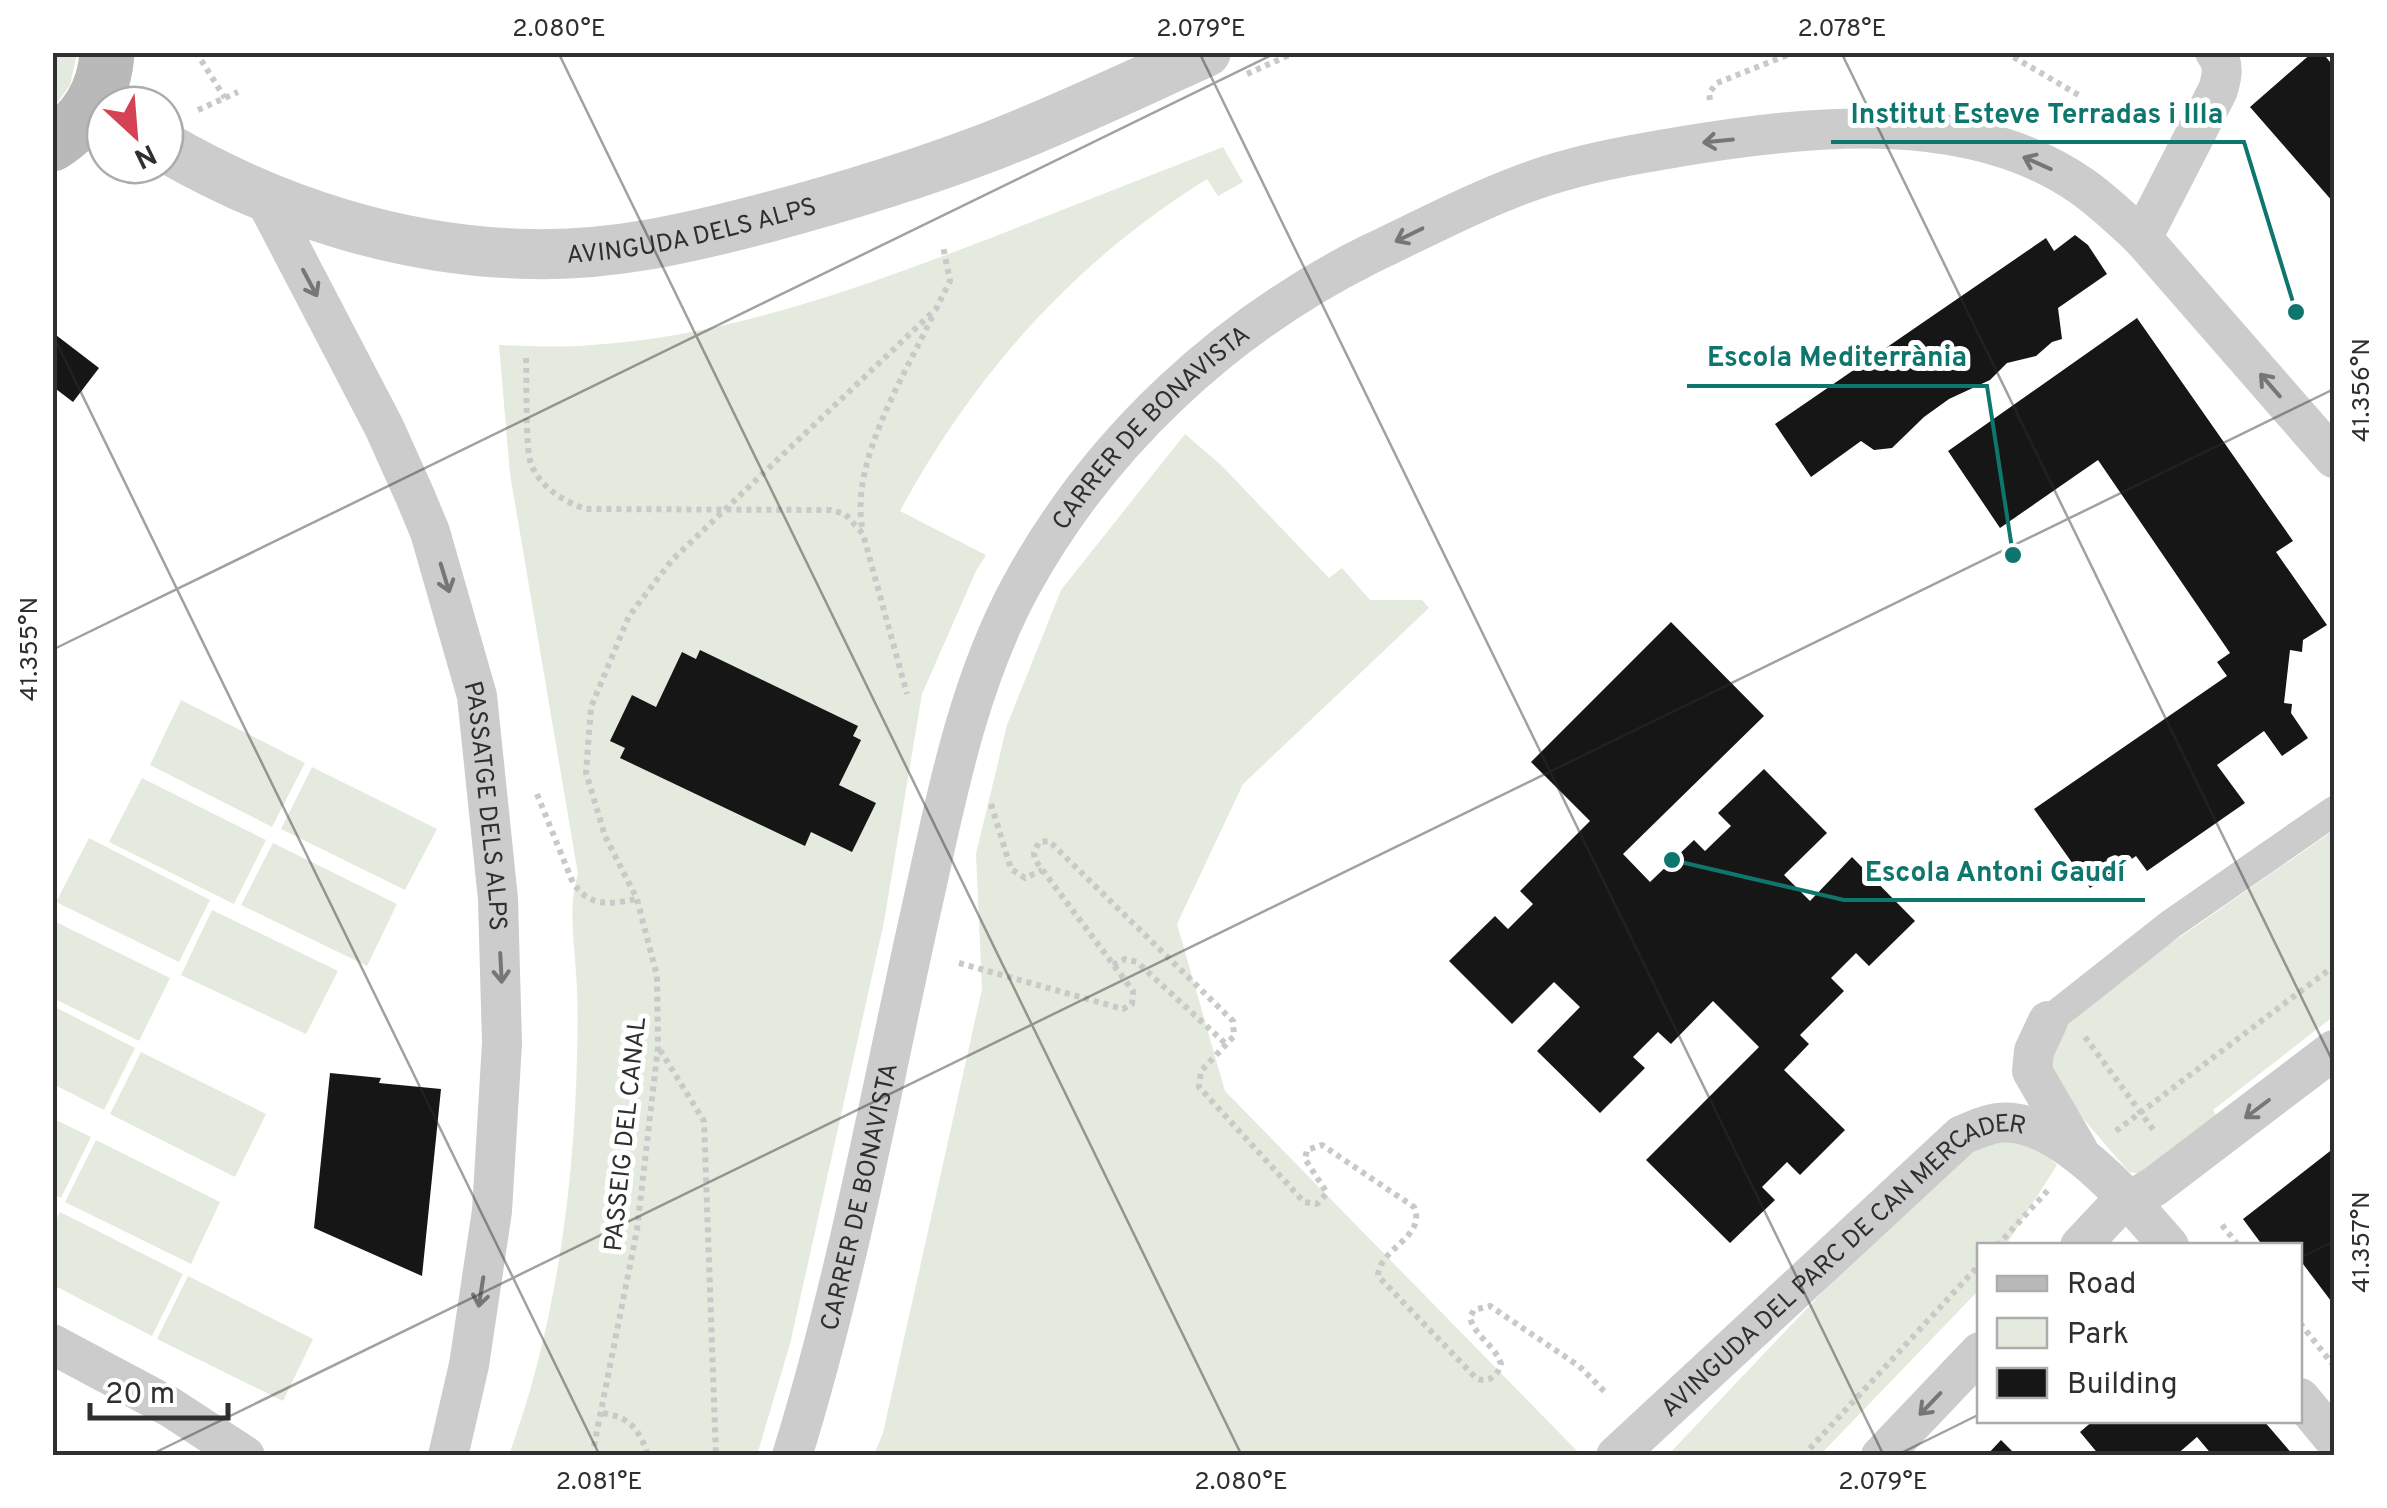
<svg xmlns="http://www.w3.org/2000/svg" width="2387" height="1508" font-family="Overpass,sans-serif">
<style>
.green{fill:#e5eade}
.building{fill:#161616}
.lines{fill:none;stroke-linecap:round;stroke-linejoin:round}
.path{stroke:#c9c9c9;stroke-width:6;stroke-dasharray:5 5;stroke-linecap:butt}
.pedestrian{stroke:#ccc;stroke-width:30}
.minor{stroke:#ccc;stroke-width:40}
.tertiary{stroke:#ccc;stroke-width:50}
.secondary{stroke:#b9b9b9;stroke-width:55}
.oneway{stroke:#767676}
.ticks{fill:none;stroke:#2f2f2f;stroke-width:2.5;stroke-opacity:0.45}
.labels{text-anchor:middle;stroke-width:10;stroke-linejoin:round;paint-order:stroke}
.street-label{font-size:25px;fill:#2f2f2f;stroke:#fff}
.leader{fill:none;stroke:#0f766e;stroke-width:4}
.callout-dot{fill:#0f766e;stroke:#fff;stroke-width:4}
.callout-label{font-size:28px;text-anchor:middle;font-weight:bold;fill:#0f766e;stroke:#fff;stroke-width:10;stroke-linejoin:round;paint-order:stroke}
.neatline{fill:none;stroke:#2f2f2f;stroke-width:4}
.ticks-label{font-size:25px;text-anchor:middle;fill:#2f2f2f}
</style>
<rect width="100%" height="100%" fill="#fff"/>
<path class="green" d="M53 53H77L70 85 53 109Z
M1223 147 1243 182 1218 196 1207 179C1075 261 974 374 900 511L986 555 976 571 922 694 884 922 790 1344 757 1455H509C555 1329 574 1191 577 1057 578 1029 578 1001 576 973 574 939 568 906 578 874L510 474 499 345C529 346 560 348 591 345 729 336 860 288 988 239 1066 208 1145 178 1223 147Z
M1185 434 1221 465 1329 578 1342 568 1370 600H1422L1429 608 1243 784 1177 924 1225 1091 1581 1455H874L883 1433 982 989 976 854 1007 725 1061 590Z
M181 700 305 763 272 827 150 765Z
M312 767 437 829 405 890 281 829Z
M142 778 266 840 234 904 109 842Z
M2334 830V1016L2213 1110 2219 1120C2198 1137 2157 1180 2129 1172L2055 1086 2047 1071 2060 1032 2084 1010 2160 951Z
M89 838 210 900 179 962 56 902Z
M273 843 397 904 367 966 241 905Z
M212 910 338 971 306 1034 181 975Z
M52 920 170 978 139 1041 53 998Z
M53 1006 135 1048 104 1110 53 1084Z
M141 1052 266 1114 235 1177 110 1114Z
M52 1118 91 1137 61 1198 53 1194Z
M2004 1138 2038 1147 2057 1165 2006 1245 1980 1246 1977 1292 1820 1455 1667 1456 1922 1187 1955 1158Z
M96 1140 220 1202 191 1264 65 1202Z
M60 1212 183 1274 152 1336 53 1285V1226Z
M188 1276 313 1339 283 1401 157 1339Z"/>
<path class="building" d="M2313 52H2322L2334 67V203L2250 107Z
M2075 235 2088 245 2107 274 2058 308 2062 339 2052 342 2036 356 2007 363 1990 380 1949 399 1924 417 1892 448 1874 450 1861 441 1811 477 1775 424 2046 238 2054 251Z
M2137 318 2293 541 2276 552 2327 625 2303 640 2302 652 2290 650 2284 703 2292 704 2291 713 2308 738 2282 756 2264 731 2217 765 2245 803 2147 871 2136 856 2090 888 2034 809 2227 676 2217 662 2230 653 2098 460 2000 528 1948 451Z
M52 332 99 368 73 402 52 386Z
M1671 622 1764 716 1623 854 1650 882 1694 840 1705 851 1731 826 1718 813 1764 769 1827 833 1784 875 1810 901 1852 857 1915 921 1869 966 1856 953 1831 978 1844 991 1800 1035 1809 1044 1784 1070 1845 1130 1800 1175 1787 1162 1762 1187 1775 1200 1730 1243 1646 1160 1759 1047 1713 1001 1671 1044 1658 1032 1633 1057 1645 1068 1600 1113 1537 1051 1580 1007 1554 982 1512 1024 1449 961 1495 916 1508 929 1533 904 1520 891 1590 821 1531 762Z
M700 650 858 726 853 736 861 740 839 785 876 803 852 852 811 832 805 846 620 758 625 748 610 741 632 695 656 707 682 652 696 659Z
M330 1073 381 1078 379 1083 441 1089 422 1276 314 1228Z
M2334 1148V1305L2300 1260V1246H2263L2243 1219Z
M2094 1420H2263L2294 1456H2213L2197 1437 2175 1456H2100L2080 1432Z
M2001 1440 2017 1456H1986Z"/>
<g class="lines">
<path class="path" d="M196 52 225 98
M2005 52 2082 97
M1247 74 1296 52
M1710 100 1709 93 1717 83 1795 52
M198 110 238 92
M526 358C527 380 525 447 531 464 540 487 564 502 586 509L831 510 845 514 863 534 907 694
M862 527C851 459 904 377 933 315
M537 794 573 883C591 908 609 904 637 899
M991 804 1011 869 1025 878 1042 870
M959 963 1123 1009 1132 1004 1133 991 1035 860 1034 853 1039 842 1049 841 1233 1021 1234 1036 1201 1071 1199 1087 1304 1202 1317 1204 1327 1193 1305 1159 1307 1150 1322 1145 1414 1207C1427 1237 1379 1248 1378 1276L1476 1378C1488 1384 1498 1376 1501 1364 1495 1345 1474 1336 1470 1317L1474 1310 1490 1306 1579 1366 1605 1392
M1113 965 1125 959 1137 962 1226 1044
M2085 1037 2155 1132
M660 1050 704 1121 716 1456
M2116 1131 2334 966
M2222 1225 2239 1246
M1997 1246 2050 1188
M2300 1323 2334 1366
M603 1413C630 1417 640 1430 648 1456
M592 1456 637 1230 658 1047 657 976 637 899 605 836 586 773 591 707 629 616 672 560 936 309 950 281 943 246
M1803 1456 1980 1264"/>
<path class="pedestrian" d="M2048 1021 2171 924 2334 811"/>
<g class="minor">
<path id="s1" d="M264 197 384 427 415 496 430 532 477 696 498 899 502 1043 492 1211 469 1365 448 1456"/>
<path d="M2142 238 2218 90C2222 76 2225 65 2215 52"/>
<path d="M2048 1021 2034 1051 2032 1071 2078 1150"/>
<path d="M2080 1246 2113 1211 2155 1186 2334 1050"/>
<path d="M52 1344 170 1407 245 1456"/>
<path d="M2300 1398 2334 1439"/>
<path id="s2" d="M792 1456C847 1279 880 1095 920 915 945 804 966 687 1021 586 1099 443 1225 326 1370 254 1427 227 1483 197 1543 177 1589 162 1636 154 1684 146 1811 125 1972 108 2083 187 2104 202 2123 220 2142 238L2334 458"/>
<path id="s3" d="M1616 1456 1962 1135C1973 1131 1986 1124 1998 1123 2058 1115 2134 1205 2169 1246"/>
<path d="M1881 1456 1980 1352"/>
</g>
<path class="tertiary" id="s4" d="M165 147C276 211 402 252 531 254 613 256 690 238 769 217 844 197 919 174 992 146 1064 118 1135 84 1206 52"/>
<path class="secondary" d="M52 144C85 123 105 92 107 52"/>
</g>
<defs><path id="oneway-shaft" d="M-6 0H5M1.5-3L5.5 0L1.5 3" fill="none" stroke-width="1.6" stroke-linecap="round" stroke-linejoin="round" transform="scale(2.5)"/></defs>
<g class="oneway">
<use href="#oneway-shaft" transform="translate(1718 141) rotate(174)"/>
<use href="#oneway-shaft" transform="translate(2037 163) rotate(-156)"/>
<use href="#oneway-shaft" transform="translate(1409 235) rotate(154)"/>
<use href="#oneway-shaft" transform="translate(310 283) rotate(62)"/>
<use href="#oneway-shaft" transform="translate(2270 385) rotate(-131)"/>
<use href="#oneway-shaft" transform="translate(445 578) rotate(73)"/>
<use href="#oneway-shaft" transform="translate(501 968) rotate(87)"/>
<use href="#oneway-shaft" transform="translate(2257 1109) rotate(143)"/>
<use href="#oneway-shaft" transform="translate(481 1292) rotate(99)"/>
<use href="#oneway-shaft" transform="translate(1930 1404) rotate(134)"/>
</g>
<path class="ticks" d="M558 52 1242 1456M1199 52 1884 1456M1841 52 2334 1064M52 333 600 1456M52 650 1278 52M2300 1258 2334 1241M148 1456 2334 389M1895 1456 1980 1414"/>
<g class="labels">
<g class="street-label">
<text dy="9" stroke="none"><textPath href="#s4" startOffset="548">AVINGUDA DELS ALPS</textPath></text>
<text dy="9" stroke="none"><textPath href="#s2" startOffset="1108">CARRER DE BONAVISTA</textPath></text>
<text dy="9" stroke="none"><textPath href="#s1" startOffset="655">PASSATGE DELS ALPS</textPath></text>
<text transform="translate(624 1134) rotate(-84)" y="9">PASSEIG DEL CANAL</text>
<text dy="9" stroke="none"><textPath href="#s2" startOffset="268">CARRER DE BONAVISTA</textPath></text>
<text dy="9" stroke="none"><textPath href="#s3" startOffset="302">AVINGUDA DEL PARC DE CAN MERCADER</textPath></text>
</g>
</g>
<path class="leader" d="M2296 312L2244 142H1831M2013 555L1987 386H1687M1672 860L1844 900H2145"/>
<g class="callout-dot">
<circle cx="2296" cy="312" r="10"/>
<circle cx="2013" cy="555" r="10"/>
<circle cx="1672" cy="860" r="10"/>
</g>
<g class="callout-label">
<text x="2037" y="123">Institut Esteve Terradas i Illa</text>
<text x="1837" y="366">Escola Mediterrània</text>
<text x="1995" y="881">Escola Antoni Gaudí</text>
</g>
<rect width="2387" height="1508" fill="none" stroke="#ffffff" stroke-width="110"/>
<rect x="1977" y="1243" width="325" height="180" fill="#ffffff" stroke="#acacac" stroke-width="2.5"/>
<rect x="1997" y="1276" width="50" height="15" fill="#b9b9b9" stroke="#acacac" stroke-width="2.5"/>
<text x="2067" y="1293" font-size="30" fill="#2f2f2f">Road</text>
<rect x="1997" y="1318" width="50" height="30" fill="#e5eade" stroke="#acacac" stroke-width="2.5"/>
<text x="2067" y="1343" font-size="30" fill="#2f2f2f">Park</text>
<rect x="1997" y="1368" width="50" height="30" fill="#161616" stroke="#acacac" stroke-width="2.5"/>
<text x="2067" y="1393" font-size="30" fill="#2f2f2f">Building</text>
<g transform="translate(135 135) rotate(154)"><circle r="48" fill="#ffffff" stroke="#acacac" stroke-width="2.5"/>
<path d="M0-8L18 38L0 25L-18 38Z" fill="#d44253"/>
<text y="-15" font-size="28" font-weight="bold" text-anchor="middle" fill="#2f2f2f">N</text>
</g>
<path d="M90 1403v15h138v-15" fill="none" stroke="#2f2f2f" stroke-width="5"/>
<text x="105" y="1403" font-size="30" fill="#2f2f2f" stroke="#ffffff" stroke-width="8" paint-order="stroke">20 m</text>
<rect x="55" y="55" width="2277" height="1398" class="neatline"/>
<g class="ticks-label">
<text x="559" y="36">2.080°E</text>
<text x="1201" y="36">2.079°E</text>
<text x="1842" y="36">2.078°E</text>
<text transform="translate(2360 390) rotate(-90)" y="9">41.356°N</text>
<text transform="translate(28 649) rotate(-90)" y="9">41.355°N</text>
<text transform="translate(2360 1242) rotate(-90)" y="9">41.357°N</text>
<text x="599" y="1489">2.081°E</text>
<text x="1241" y="1489">2.080°E</text>
<text x="1883" y="1489">2.079°E</text>
</g>
</svg>
